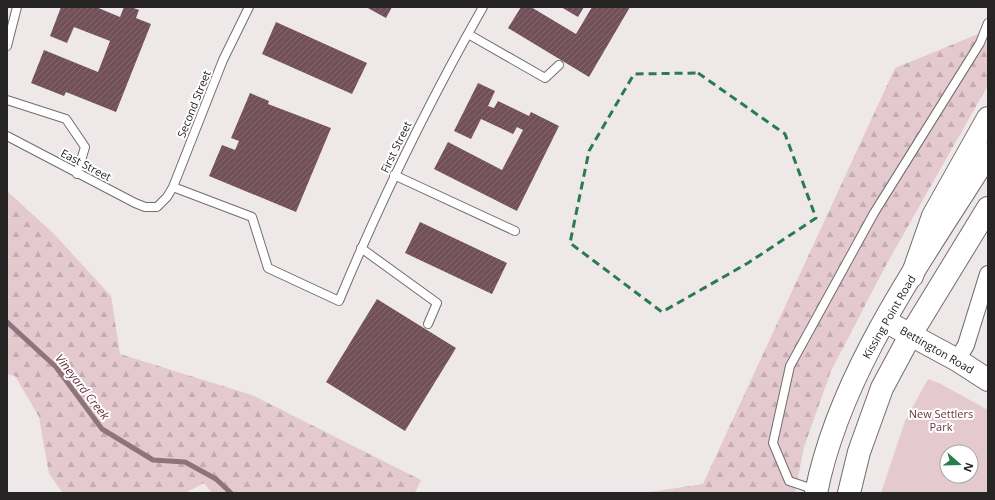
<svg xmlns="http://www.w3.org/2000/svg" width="995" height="500" font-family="'Open Sans',sans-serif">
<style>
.green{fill:#e4cacf;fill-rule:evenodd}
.forest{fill:url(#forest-firs)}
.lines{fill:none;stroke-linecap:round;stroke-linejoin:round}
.stream{stroke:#90747b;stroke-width:5}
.building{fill:url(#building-hatch)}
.lane-casing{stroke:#726c6d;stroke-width:10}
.street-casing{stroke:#726c6d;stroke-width:18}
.secondary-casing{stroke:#726c6d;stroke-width:24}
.primary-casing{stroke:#726c6d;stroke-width:24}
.highway-casing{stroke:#726c6d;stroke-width:24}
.lane{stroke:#fff;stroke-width:8}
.street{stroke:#fff;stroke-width:16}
.secondary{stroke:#fff;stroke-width:22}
.primary{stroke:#fff;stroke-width:22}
.highway{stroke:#fff;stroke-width:22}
.marked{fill:none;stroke:#2a7c4e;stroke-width:3;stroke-dasharray:8 5;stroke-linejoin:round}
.labels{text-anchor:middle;stroke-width:4;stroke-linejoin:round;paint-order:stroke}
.street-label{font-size:11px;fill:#262424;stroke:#fff}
.park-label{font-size:11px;fill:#693443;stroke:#fff}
.water-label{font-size:12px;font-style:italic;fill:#683342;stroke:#fff}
</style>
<defs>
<pattern id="forest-firs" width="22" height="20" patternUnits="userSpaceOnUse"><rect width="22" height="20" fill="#e4cacf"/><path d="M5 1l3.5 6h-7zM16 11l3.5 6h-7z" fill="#c3adb2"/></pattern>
<pattern id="building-hatch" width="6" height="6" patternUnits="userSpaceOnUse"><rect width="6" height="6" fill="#725058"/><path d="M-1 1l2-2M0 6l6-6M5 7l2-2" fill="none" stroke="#856b71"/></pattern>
</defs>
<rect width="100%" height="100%" fill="#efe8e9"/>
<path class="green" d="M928 379 939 383 988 410V493H881L905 421ZM947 452H971V476H947Z"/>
<path class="forest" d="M988 30V85L885 267 831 371 804 447 795 493H644L703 484 895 68Z
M7 191 54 234 111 296 120 354 252 395 421 480 415 493H212L204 483 185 493H63L49 474 39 417 15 376 7 374Z"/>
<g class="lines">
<path class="stream" d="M7 322 56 367 102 429 153 460 185 462 216 479 231 493"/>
</g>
<path class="building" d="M61 7H96L120 17 124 7H131L139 10 136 18 151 24 116 112 66 92 64 96 31 83 44 50 98 72 110 41 74 27 67 43 50 36Z
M366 7H392L386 18Z
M521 7H531L576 34 592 7H630L589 77 508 28Z
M561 7H584L578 17Z
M276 22 367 63 352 94 262 54Z
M478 83 495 91 488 106 494 108 498 101 529 116 531 112 559 126 517 211 434 169 448 142 502 170 523 130 517 127 513 134 481 119 471 139 454 131Z
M250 93 269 101 268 104 331 128 296 212 209 176 222 145 235 150 239 141 231 138Z
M420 222 507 263 492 294 405 253Z
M377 299 456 348 405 431 326 382Z"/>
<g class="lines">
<g class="lane-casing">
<path id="lane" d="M468 34 545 78 559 65
M7 46 17 7
M7 100 66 119 85 147 77 174
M7 136 135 203 145 207H157L167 197 173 187 223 60 249 7
M394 175 515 231
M173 187 252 217 268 268 339 301C381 200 429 102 483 7
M361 248 437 303 428 324
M816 490 789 481 773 443 790 366 874 213 980 43 988 23"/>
</g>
<g class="street-casing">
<path id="street" d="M957 360 966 345 988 274"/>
</g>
<g class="secondary-casing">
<path id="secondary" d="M885 321 957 360 988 380"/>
</g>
<g class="primary-casing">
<path id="primary" d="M816 493C840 371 923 258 988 154
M849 493 859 452 882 388 911 334 988 208"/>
</g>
<g class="highway-casing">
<path id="highway" d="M912 276 933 216 988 118"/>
</g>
<use href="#lane" class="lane"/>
<use href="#street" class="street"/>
<use href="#secondary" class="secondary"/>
<use href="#primary" class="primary"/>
<use href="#highway" class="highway"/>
</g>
<path class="marked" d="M698 73 785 134 816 218 748 263 662 312 570 243 589 151 634 74Z"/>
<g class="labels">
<g class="street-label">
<text transform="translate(194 104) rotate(-68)" y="4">Second Street</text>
<text transform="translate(396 147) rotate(-64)" y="4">First Street</text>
<text transform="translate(86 165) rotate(28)" y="4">East Street</text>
<text transform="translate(889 317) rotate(-60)" y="4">Kissing Point Road</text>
<text transform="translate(937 350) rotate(30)" y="4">Bettington Road</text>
</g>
<g class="park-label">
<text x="941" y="418">New Settlers<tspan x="941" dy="13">Park</tspan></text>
</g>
<g class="water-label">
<text transform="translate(82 387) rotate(52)" y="4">Vineyard Creek</text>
</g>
</g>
<rect width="995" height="500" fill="none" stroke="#262424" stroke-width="16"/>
<g transform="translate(959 464) rotate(110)"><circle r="19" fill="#ffffff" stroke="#a8a7a7"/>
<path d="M0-3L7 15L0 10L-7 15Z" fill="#2a7c4e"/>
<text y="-6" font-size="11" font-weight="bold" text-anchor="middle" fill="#262424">N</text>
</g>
</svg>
